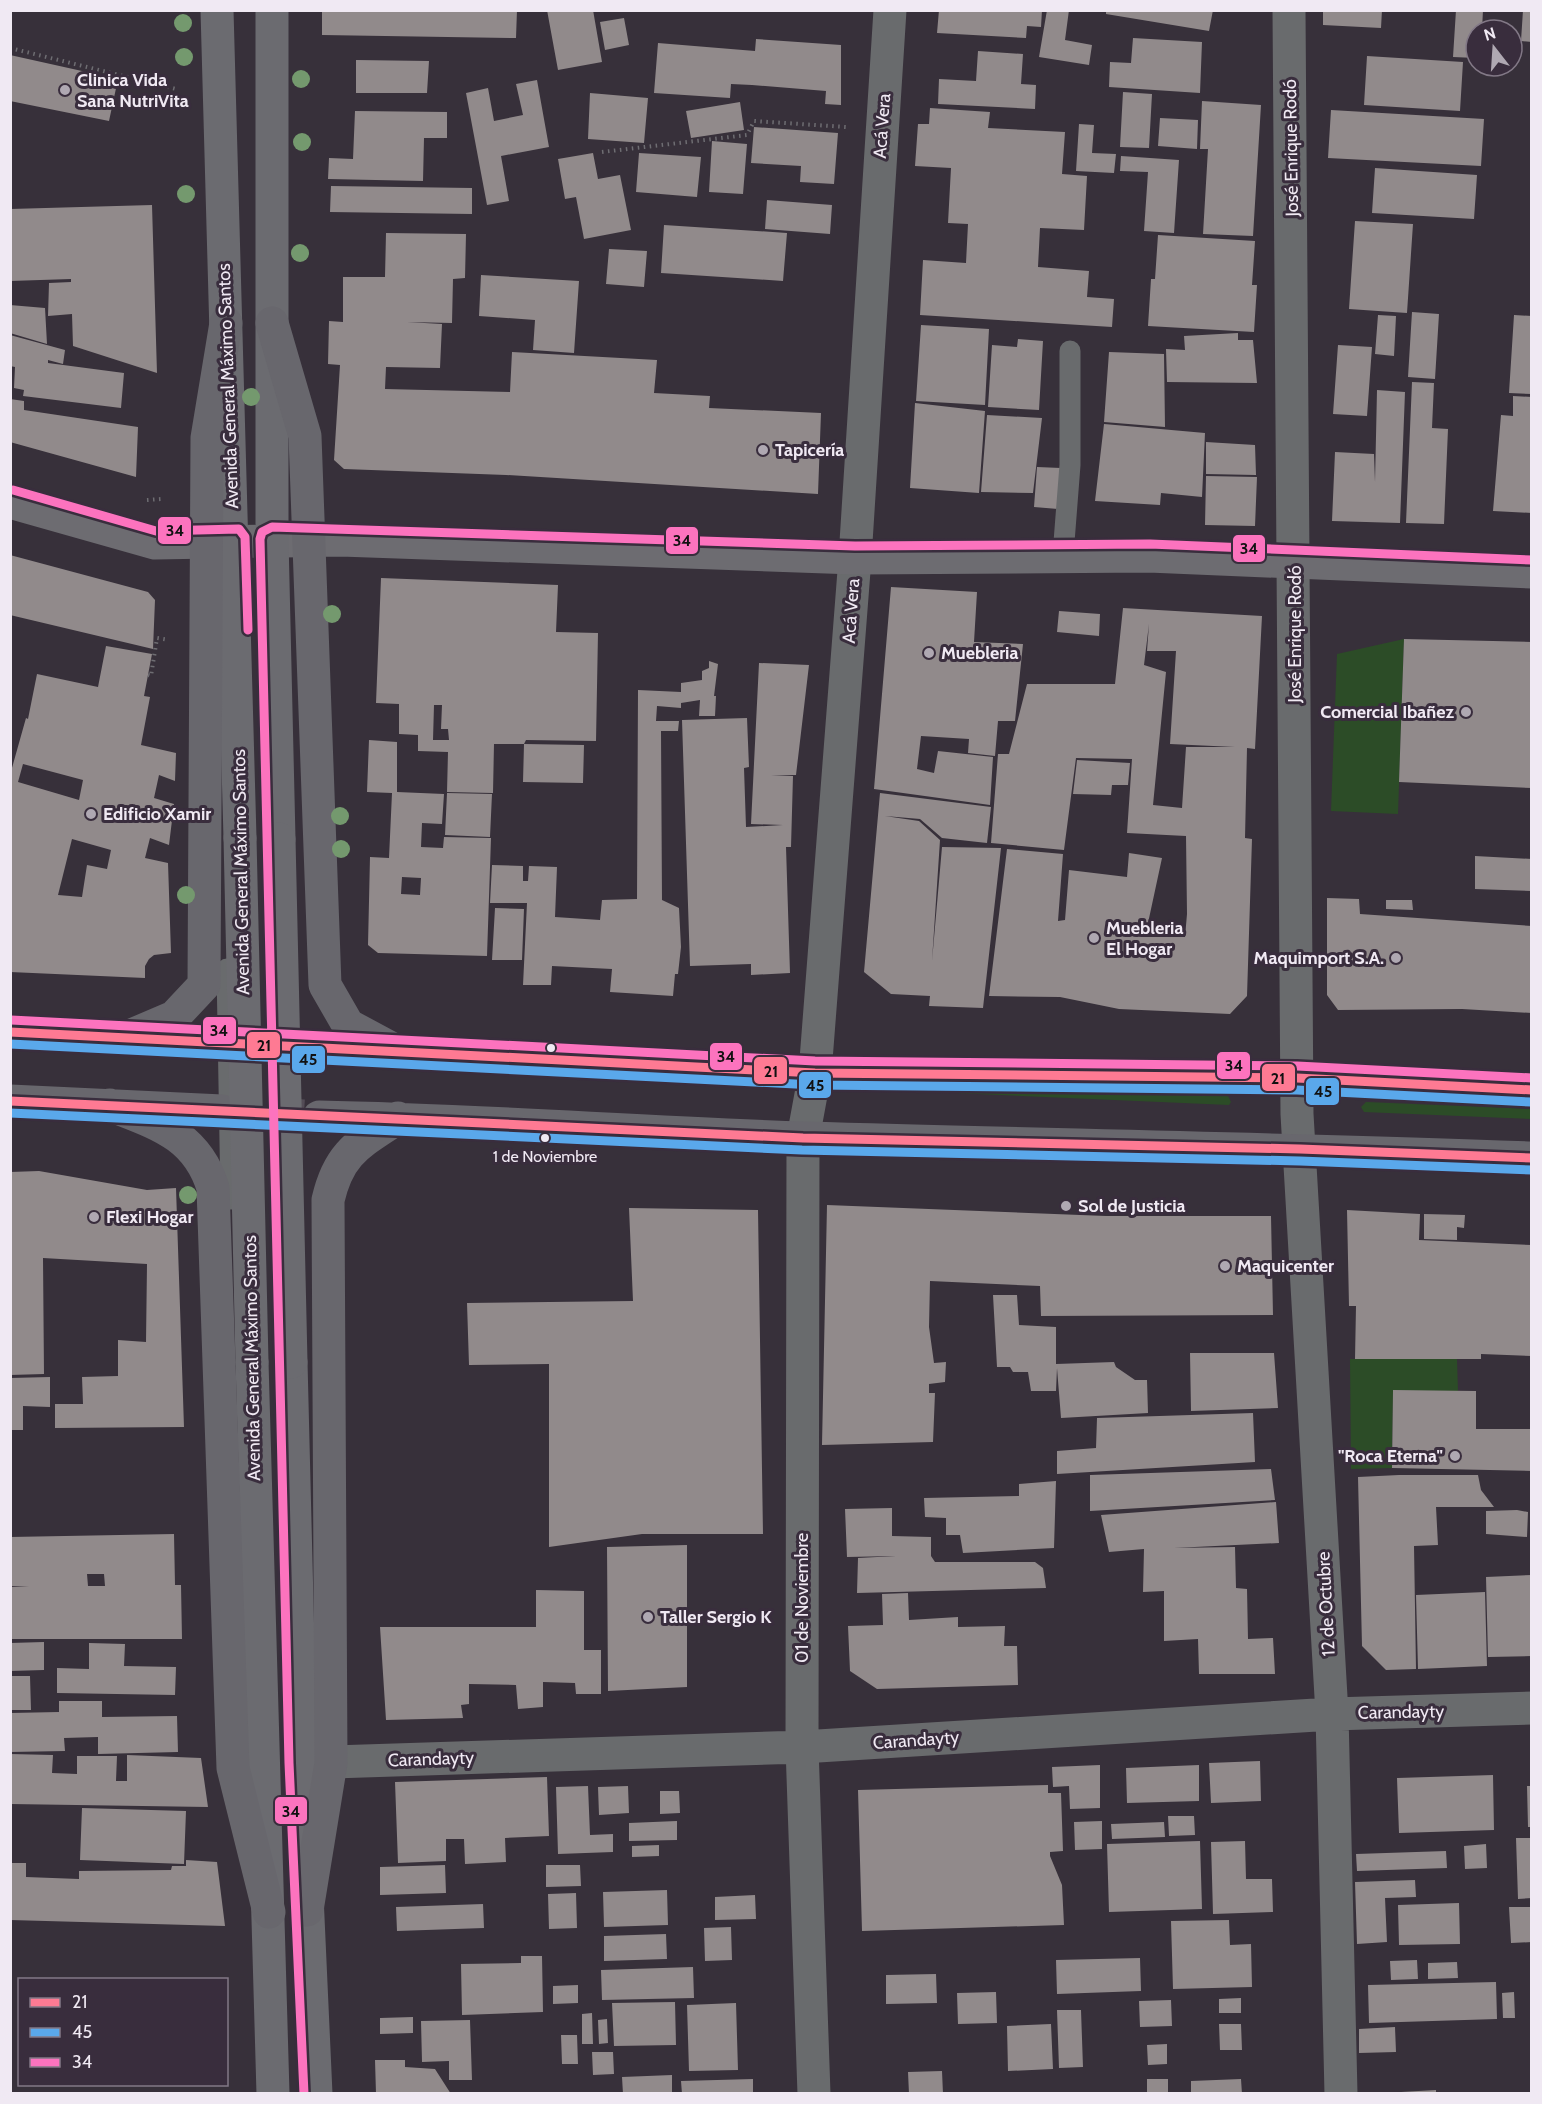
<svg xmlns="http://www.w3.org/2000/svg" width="1542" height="2104" font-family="Cabin,sans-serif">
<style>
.green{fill:#2c4c27}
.building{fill:#918a8b;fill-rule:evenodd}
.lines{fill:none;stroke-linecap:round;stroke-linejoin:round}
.highway-tunnel{stroke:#534c56;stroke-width:33;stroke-dasharray:33 16;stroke-linecap:butt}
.path{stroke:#6e6d72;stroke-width:4;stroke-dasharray:1.5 4.5;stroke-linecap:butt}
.lane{stroke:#696b6d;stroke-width:21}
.street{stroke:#696b6d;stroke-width:33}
.secondary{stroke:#6d6c71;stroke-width:33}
.primary{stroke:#6b6b70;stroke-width:33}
.highway{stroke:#68676d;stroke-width:33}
.primary-bridge{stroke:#6b6b70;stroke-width:33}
.bus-1-casing{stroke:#392d3d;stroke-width:14}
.bus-2-casing{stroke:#392d3d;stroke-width:14}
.bus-3-casing{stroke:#392d3d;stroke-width:14}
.bus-1{stroke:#fe7a93;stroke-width:9}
.bus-2{stroke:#5aa8eb;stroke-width:9}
.bus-3{stroke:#fc73be;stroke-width:9}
.tree{fill:#74996e}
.poi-dot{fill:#afa8b2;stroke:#392d3d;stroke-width:2}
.bus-dot{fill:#f0e9f3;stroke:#392d3d;stroke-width:2}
.labels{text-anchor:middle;stroke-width:6;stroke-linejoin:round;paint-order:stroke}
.bus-label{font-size:16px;fill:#f0e9f3;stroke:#392d3d}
.poi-label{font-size:18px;font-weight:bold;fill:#f0e9f3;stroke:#392d3d;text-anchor:start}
.street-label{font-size:18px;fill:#f0e9f3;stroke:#392d3d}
.line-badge{stroke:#392d3d;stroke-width:2}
.pale-badge-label{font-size:16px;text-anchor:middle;font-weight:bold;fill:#111}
</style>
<rect width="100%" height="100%" fill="#37303a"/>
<path class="green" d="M1404 639 1398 814 1331 811 1337 654Z
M861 1079 1228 1096 1231 1102 1229 1105 861 1089Z
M1366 1102 1531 1109V1119L1364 1112 1361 1107Z
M1421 1358 1457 1359 1458 1391H1393L1392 1468 1351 1469 1350 1359Z"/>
<path class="building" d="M322 10H517L516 38 322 35Z
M547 10H593L602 62 558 70Z
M939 10H1042L1041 27 1027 26 1026 38 937 33Z
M1047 10H1069L1065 40 1092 45 1089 65 1039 57Z
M1106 10H1213L1209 31 1106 14Z
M1323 10H1382L1381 28 1323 25Z
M1456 10H1483L1482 30H1476V58L1453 57Z
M1523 10H1532V42L1521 41Z
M624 18 629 45 605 50 600 22Z
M1133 38 1202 42 1200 93 1109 87 1110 62 1131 63Z
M756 39 841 45V105L825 104 826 91 752 85 731 84 730 98 654 93 658 43 755 51Z
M978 51 1023 54 1021 84 1036 85 1035 109 938 104 939 79 976 81Z
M10 55 118 79 109 121 10 101Z
M1367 56 1463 62 1460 111 1364 105Z
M356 60 429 61 427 93H356Z
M537 80 549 147 501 156 509 201 487 205 466 93 488 88 494 121 523 115 516 84Z
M1123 92 1152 94 1149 148 1120 147Z
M590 93 648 98 644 143 588 139Z
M1202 101 1261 105 1253 236 1203 234 1208 149H1200Z
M740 102 744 130 691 138 686 111Z
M930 108 990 112 988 128 1065 132 1062 174 1087 176 1084 230 1040 228 1038 267 1089 271 1087 297 1114 299 1112 327 920 315 923 260 966 263 968 224 948 223 951 168 915 166 918 124H929Z
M1331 110 1484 119 1481 166 1328 158Z
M355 111 447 112V138H424L423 181 328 179 329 158 353 159Z
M1160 118 1198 120 1197 149 1158 146Z
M1079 124 1094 125 1092 153 1116 154 1114 173 1076 171Z
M754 127 838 133 834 184 800 182 801 166 751 163Z
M712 141 747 144 743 194 709 192Z
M593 153 598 179 620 175 631 230 584 239 576 197 565 199 558 159Z
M639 153 701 157 697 197 636 192Z
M1121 156 1179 160 1174 233 1144 231 1148 172 1120 171Z
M1375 168 1477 175 1474 219 1372 213Z
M331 186 472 188V214L330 212Z
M767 200 832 205 830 234 765 229Z
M152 205 157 373 73 346 72 314 48 316 49 283 71 282V279L10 281V209Z
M1355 221 1413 224 1407 313 1349 309Z
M664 225 787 233 783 281 661 273Z
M386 233 466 234 465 278 453 279 452 323 407 322 442 324 440 368 386 367 385 389 510 392 512 352 657 360 654 393 710 396 709 408 821 413 818 494 506 475 344 469 334 460 340 365 328 364 329 321 343 322V277H385Z
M1158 235 1255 241 1252 285H1257L1254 332 1148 326 1151 279H1155Z
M609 249 647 251 644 287 606 284Z
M481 275 579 281 574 353 533 350 535 320 479 316Z
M10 305 45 308 47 344 10 333Z
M1412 312 1439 314 1435 379 1408 377Z
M1378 315 1396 316 1394 356 1375 354Z
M1514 315 1532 316V394L1509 393Z
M921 325 989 329 985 405 916 401Z
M1238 333V340H1253L1257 383 1167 382 1166 349 1185 350 1184 336Z
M10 335 65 350 63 364 48 360V363L124 373 121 408 23 396 24 390 14 388 15 367 10 366Z
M1018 339 1043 341 1039 410 988 407 992 345 1017 347Z
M1338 345 1372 347 1367 416 1333 414Z
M1109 352 1164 354 1165 427 1104 422Z
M1412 382 1434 383 1432 428 1448 429 1444 524 1406 523Z
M1377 390 1405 392 1400 523 1332 521 1335 452 1374 454 1375 482Z
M1513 396 1532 397V513L1493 511 1501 415 1513 416Z
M10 399 24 401V410L138 427 136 477 10 442Z
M915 403 985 411 979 493 910 488Z
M987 415 1042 418 1033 493 981 492Z
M1104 424 1205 433 1202 497 1161 493 1160 505 1095 501Z
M1206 442 1255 445 1256 475 1206 474Z
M1037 467 1061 468 1058 509 1034 507Z
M1206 476 1257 477 1255 526 1205 525Z
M10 555 148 592 155 600 153 649 10 615Z
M381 578 558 585 556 632 598 633 596 741 526 740 524 744H494L493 793 447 792 448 752 418 751V735L399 734V704L376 703ZM434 705H442L441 729H448L449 740H433Z
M891 587 977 592 974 642 1023 644 1015 721H998L995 756 968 753 969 739 921 736 917 769 934 773 938 751 993 757 990 805 874 789Z
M1123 608 1262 616 1255 749 1247 748 1245 838 1252 839 1247 996 1230 1014 1119 1009 1060 997 989 996 1007 849 1063 854 1058 921 1065 920 1069 870 1127 877 1129 853 1162 858 1145 937H1185L1187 914 1186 836 1127 833 1132 759 1076 758 1064 850 991 843 998 754H1009L1027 684H1115ZM1149 624 1147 651H1176L1170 744 1235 747H1186L1182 808 1153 805 1166 672 1144 665Z
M1059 611 1100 614 1099 636 1057 632Z
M1404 639 1532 642V788L1399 782Z
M106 646 152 654 144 696 150 697 141 745 176 753 175 781 159 775 154 798 174 804 169 845 150 838 145 858 168 863 171 953 154 955 149 959 145 966V978L10 972V775L26 718 28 719 37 674 98 687ZM23 764 83 780 79 800 18 782ZM72 839 111 850 107 869 87 865 82 897 58 895Z
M709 661 718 664 714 696H716L715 716H699L700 700 681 703V708L657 706 656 721H679L678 731H661L662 900 679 908 681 947 678 974H675L673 996 610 992 612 969 552 966 551 985H523L527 903H490L492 865 523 866V881H528L529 866 557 867 555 917 600 920 602 900 637 899 638 690 681 692V683L702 680V671L709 668Z
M759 663 809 665 796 775H771L793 776 791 847H786L790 973 751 975V964L690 966 682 720 747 718 749 767 744 768 746 827 783 825 751 824Z
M369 740 397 742V792L444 794 442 824 422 823 421 847 443 848 444 837 491 838 487 956 378 953 368 945 370 857 389 858 392 793 367 792ZM402 877 421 878 420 895 401 894Z
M524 744 584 745 583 783 523 782Z
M1077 760 1130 763 1128 785H1112L1111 795 1073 794Z
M447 793 492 794 490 837 445 835Z
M880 793 991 807 987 843 942 838 920 819 885 816 919 821 940 840 932 961 942 847 1001 848 983 1008 929 1006 930 996 891 994 864 972Z
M1475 856 1532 859 1531 891 1475 889Z
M1327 898 1359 899 1360 914 1532 926V1013L1462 1009 1338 1010 1327 995Z
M1386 900H1412L1413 910 1386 909Z
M495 908 524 909 522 960H492Z
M39 1171 147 1190 176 1188 184 1427 55 1428V1404H83L82 1377 118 1376V1340L146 1342 147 1264 43 1258 44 1374 10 1375V1172Z
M827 1205 1106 1216H1271L1273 1315 1041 1316 1040 1286 930 1281 929 1327 934 1363 946 1362 945 1382 929 1384V1393H935L933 1442 822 1445Z
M629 1208 758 1210 763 1534H642L549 1547V1364L469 1365 467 1303 633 1301Z
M1347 1210 1420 1214 1419 1240 1532 1245V1356L1481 1354V1359H1355L1356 1306H1349Z
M1424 1214 1465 1215 1464 1228 1457 1227V1240L1424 1239Z
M993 1295H1017L1019 1325 1056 1327V1364L1114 1362 1116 1367 1135 1380H1147L1148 1413 1061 1418 1057 1368 1056 1391H1031L1028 1372H1013L1010 1367H997Z
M1190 1353H1274L1278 1408 1191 1411Z
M50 1377V1407L23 1406V1430H10V1378Z
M1393 1390 1476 1391V1429H1532V1471L1392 1468Z
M1253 1413 1255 1462 1057 1474V1451L1096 1448 1097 1418Z
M1271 1469 1275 1500 1090 1511V1475Z
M1399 1475H1478L1481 1490 1494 1507H1436L1438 1545 1414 1546 1416 1669 1386 1670 1362 1646 1358 1477Z
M1056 1481 1054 1548 963 1553 960 1535H946V1518L925 1517 924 1498 1019 1496V1484Z
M1276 1502 1279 1543 1174 1548 1235 1547 1236 1588 1247 1589 1248 1639 1273 1638 1275 1674H1199L1198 1639 1164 1641V1591L1143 1592 1144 1549 1109 1552 1101 1515Z
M892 1508V1536L931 1537V1556L935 1562H1035L1043 1568 1046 1588 857 1593 858 1558 896 1556 847 1557 845 1509Z
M1517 1510 1528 1512 1527 1537 1486 1534V1511Z
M174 1534 175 1585H181L182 1639H10V1587L29 1586H10V1537ZM87 1574H104L105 1586H88Z
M687 1545V1687L608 1691 607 1547Z
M1532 1575V1656L1488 1657 1486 1577Z
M536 1590 584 1591V1650H601V1694H576L575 1683 543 1682V1707L518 1709 516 1685 469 1684V1704L461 1705 463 1718 386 1720 380 1627H536Z
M1485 1592 1487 1666 1418 1669 1416 1595Z
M908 1593 909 1620 958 1617V1627L1005 1626 1004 1646H1017L1018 1685 877 1689 850 1671 848 1626 883 1625 882 1594Z
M44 1642V1670L10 1671V1643Z
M89 1643 125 1644 124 1666 176 1667 175 1695 57 1693V1668L89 1669Z
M10 1676H30L31 1710H10Z
M59 1701H102V1717L177 1716 178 1752 98 1754V1737L64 1738 65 1751 10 1752V1713L59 1712Z
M10 1754 53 1755 52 1773 77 1774V1756H117L116 1781H127V1755L201 1758 208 1807 10 1804Z
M1260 1761 1261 1801 1211 1803 1209 1763Z
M1100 1765V1808L1070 1809 1069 1786 1053 1787 1052 1767Z
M1199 1765V1801L1127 1803 1126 1768Z
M1493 1775 1494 1830 1399 1833 1397 1778Z
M547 1777 549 1836 505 1838 506 1862 465 1864 464 1839H446V1861L398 1863 395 1782Z
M1048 1785V1793H1061L1063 1851 1050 1852V1856L1062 1885 1064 1925 862 1931 858 1790Z
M588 1786 590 1835 613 1834V1852L558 1854 556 1787Z
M628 1786 629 1813 599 1815 598 1787Z
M1527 1786H1532V1827H1528Z
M660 1791H679L680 1813 660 1814Z
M82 1808 186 1811 184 1864 80 1860Z
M1168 1816H1194L1195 1835 1169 1836Z
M677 1821V1840L629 1841V1823Z
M1102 1821V1849L1075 1850 1074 1822Z
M1164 1822 1165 1837 1112 1839 1111 1824Z
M1516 1838H1532V1898L1518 1899Z
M1200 1841 1202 1909 1109 1912 1107 1844Z
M1245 1841 1246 1879H1272L1273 1912 1213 1914 1211 1842Z
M1486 1844 1487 1868 1465 1869 1464 1846Z
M659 1845V1856L632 1857V1846Z
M1446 1851 1447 1868 1357 1871 1356 1854Z
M186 1860 217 1862 225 1926 10 1920V1863H26V1877L79 1879V1871L171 1870 172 1866H186Z
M445 1865 446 1893 380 1895V1867Z
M546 1865H580L581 1886 546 1887Z
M1415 1880 1416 1897 1385 1898 1387 1942 1357 1944 1355 1882Z
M667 1890 668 1925 604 1927 603 1892Z
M576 1893 577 1928 549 1929 548 1894Z
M755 1895 756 1919 715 1920V1897Z
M1459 1903 1460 1944 1399 1945 1398 1905Z
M483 1904 484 1928 397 1931 396 1907Z
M1509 1907H1532V1942L1511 1943Z
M1229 1920 1230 1945 1251 1944 1252 1987 1173 1989 1171 1921Z
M731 1927 732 1960 705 1961 704 1928Z
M666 1934 667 1959 604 1961V1936Z
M521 1956H542L543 2012 462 2015 461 1964 521 1963Z
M1140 1958 1141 1991 1057 1994 1056 1960Z
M1417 1960 1418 1979 1391 1980 1390 1961Z
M1457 1962 1458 1978 1428 1979V1963Z
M693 1967 694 1998 602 2000 601 1970Z
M936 1974 937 2003 886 2004V1975Z
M1496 1982 1497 2019 1369 2023 1368 1985Z
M578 1985V2003L553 2004V1986Z
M996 1992 997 2023 958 2024 957 1993Z
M1514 1992 1515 2018H1503L1502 1993Z
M1241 1998V2013H1219V1999Z
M1171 2000 1172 2026 1140 2027 1139 2001Z
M675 2002 676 2045 614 2046 612 2003Z
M736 2003 738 2070 689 2071 687 2005Z
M1057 2010H1081L1083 2067 1059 2068Z
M592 2013 593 2044H582V2014Z
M413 2017V2033L380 2034V2018Z
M607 2019 608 2043 599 2044 598 2020Z
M470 2020 472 2080H449V2061L422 2062 421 2021Z
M1051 2024 1053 2069 1008 2071 1007 2026Z
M1219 2024H1241L1242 2050H1220Z
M1395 2027 1396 2052 1359 2053V2029Z
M561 2035H577L578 2064H562Z
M1167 2044V2064L1148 2065 1147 2045Z
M592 2052H613L614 2074 593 2075Z
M375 2060H405V2067L435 2069 451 2094H376Z
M942 2071 943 2094H909L908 2072Z
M672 2075V2094H623L622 2077Z
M753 2079V2094H682L681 2081Z
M1147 2079H1168V2094H1147Z
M1241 2079 1242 2094H1191V2081Z
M1436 2090V2094H1401V2092Z"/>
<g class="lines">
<path class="highway-tunnel" d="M222 1111 319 1117"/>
<path class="path" d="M10 48 176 89
M602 152 747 135 754 121 846 127
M147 500 161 499
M148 675 151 676 157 638 169 640"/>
<path class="lane" d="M1063 555 1070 465V351
M227 969 231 1199"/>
<path class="street" d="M1289 10 1297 1114 1332 1714 1341 2094
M302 1763 802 1747 1332 1714 1532 1708
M814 2094 802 1747 803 1138 815 1073 855 558 890 10"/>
<path class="secondary" d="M10 502 155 543 341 540 855 558 1149 556 1532 572"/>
<path class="primary" d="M217 10 240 838
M272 10V539L279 839
M252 1362 273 2094
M291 1362 301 1763 316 2094"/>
<path class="highway" d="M272 323 305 436 325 985 348 1025 389 1047
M10 1032 221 1043
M127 1037 174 1017 204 985 207 438 226 323
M317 1047 815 1073 1297 1078 1532 1090
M10 1101 222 1111
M110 1105C158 1124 197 1135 213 1188L233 1768 269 1912
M319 1117C482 1120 644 1133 806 1138 1048 1145 1290 1149 1532 1158
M307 1910 331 1763 328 1200C339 1152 359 1144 398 1118"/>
<path class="primary-bridge" d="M240 838 252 1362
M279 839 291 1362"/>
<g class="bus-1-casing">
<path id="bus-1" d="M10 1032 815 1073 1297 1078 1532 1090
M10 1101 803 1138 1300 1149 1532 1158"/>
</g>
<g class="bus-2-casing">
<path id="bus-2" d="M10 1044 814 1085 1297 1090 1531 1102
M10 1113 802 1150 1300 1161 1532 1170"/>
</g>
<g class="bus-3-casing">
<path id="bus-3" d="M13 490 156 531 239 529 245 537 248 630
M11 1020 815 1061 1297 1066 1532 1078
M304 2094 289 1763 260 539 262 532 272 527 855 546 1150 544 1532 560"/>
</g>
<use href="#bus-1" class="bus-1"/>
<use href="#bus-2" class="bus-2"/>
<use href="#bus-3" class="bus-3"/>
</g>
<g class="tree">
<circle cx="183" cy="23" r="9"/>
<circle cx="184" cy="57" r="9"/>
<circle cx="301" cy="79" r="9"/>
<circle cx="302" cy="142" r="9"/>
<circle cx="186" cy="194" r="9"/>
<circle cx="300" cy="253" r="9"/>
<circle cx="251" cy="397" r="9"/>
<circle cx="332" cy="614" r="9"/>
<circle cx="340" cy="816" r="9"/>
<circle cx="341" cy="849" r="9"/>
<circle cx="186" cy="895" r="9"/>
<circle cx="188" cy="1195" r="9"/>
</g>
<g class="poi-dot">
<circle cx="65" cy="90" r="6"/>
<circle cx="763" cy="450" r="6"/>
<circle cx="929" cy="653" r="6"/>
<circle cx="1466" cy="712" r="6"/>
<circle cx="91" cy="814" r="6"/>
<circle cx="1094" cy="938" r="6"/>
<circle cx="1396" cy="958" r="6"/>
<circle cx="1066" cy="1206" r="6"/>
<circle cx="94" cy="1217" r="6"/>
<circle cx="1225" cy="1266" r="6"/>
<circle cx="1455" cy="1456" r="6"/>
<circle cx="648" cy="1617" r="6"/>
</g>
<g class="bus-dot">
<circle cx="551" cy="1048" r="5"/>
<circle cx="545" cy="1138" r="5"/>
</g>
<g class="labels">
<g class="bus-label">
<text x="545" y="1162">1 de Noviembre</text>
</g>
<g class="poi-label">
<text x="77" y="86">Clinica Vida<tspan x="77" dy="21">Sana NutriVita</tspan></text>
<text x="775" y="456">Tapicería</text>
<text x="941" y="659">Muebleria</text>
<text x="1454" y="718" text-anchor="end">Comercial Ibañez</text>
<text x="103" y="820">Edificio Xamir</text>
<text x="1106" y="934">Muebleria<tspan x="1106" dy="21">El Hogar</tspan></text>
<text x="1384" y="964" text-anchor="end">Maquimport S.A.</text>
<text x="1078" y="1212">Sol de Justicia</text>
<text x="106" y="1223">Flexi Hogar</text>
<text x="1237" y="1272">Maquicenter</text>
<text x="1443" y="1462" text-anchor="end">"Roca Eterna"</text>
<text x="660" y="1623">Taller Sergio K</text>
</g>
<g class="street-label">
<text transform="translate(882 126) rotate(-86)" y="6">Acá Vera</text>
<text transform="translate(1291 148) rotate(-91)" y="6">José Enrique Rodó</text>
<text transform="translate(228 386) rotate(-92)" y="6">Avenida General Máximo Santos</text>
<text transform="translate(851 611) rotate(-86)" y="6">Acá Vera</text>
<text transform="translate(1295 634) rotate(-90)" y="6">José Enrique Rodó</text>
<text transform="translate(241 872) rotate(-91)" y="6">Avenida General Máximo Santos</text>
<text transform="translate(252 1358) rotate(-91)" y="6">Avenida General Máximo Santos</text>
<text transform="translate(802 1598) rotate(-90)" y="6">01 de Noviembre</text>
<text transform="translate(1326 1604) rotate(-93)" y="6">12 de Octubre</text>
<text transform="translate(1401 1712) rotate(-1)" y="6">Carandayty</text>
<text transform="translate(916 1740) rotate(-4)" y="6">Carandayty</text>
<text transform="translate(431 1759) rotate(-2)" y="6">Carandayty</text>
</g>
</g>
<g class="line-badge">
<rect x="157" y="516" width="35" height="29" rx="6" fill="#fc73be"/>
<rect x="665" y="526" width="34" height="29" rx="6" fill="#fc73be"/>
<rect x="1232" y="534" width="34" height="29" rx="6" fill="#fc73be"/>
<rect x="202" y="1016" width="35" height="29" rx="6" fill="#fc73be"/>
<rect x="246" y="1031" width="35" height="28" rx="6" fill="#fe7a93"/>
<rect x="709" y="1042" width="34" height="29" rx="6" fill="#fc73be"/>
<rect x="291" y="1045" width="35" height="29" rx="6" fill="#5aa8eb"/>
<rect x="1216" y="1051" width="35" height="29" rx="6" fill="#fc73be"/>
<rect x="753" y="1056" width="35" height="29" rx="6" fill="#fe7a93"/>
<rect x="1261" y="1063" width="35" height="29" rx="6" fill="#fe7a93"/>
<rect x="798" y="1071" width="34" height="28" rx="6" fill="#5aa8eb"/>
<rect x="1305" y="1077" width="35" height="29" rx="6" fill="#5aa8eb"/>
<rect x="274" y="1796" width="34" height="29" rx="6" fill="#fc73be"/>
</g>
<g class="pale-badge-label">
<text x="175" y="536">34</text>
<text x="682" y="546">34</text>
<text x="1249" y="554">34</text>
<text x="219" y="1036">34</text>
<text x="264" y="1051">21</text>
<text x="726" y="1062">34</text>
<text x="308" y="1065">45</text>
<text x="1234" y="1071">34</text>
<text x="771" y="1077">21</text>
<text x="1278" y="1084">21</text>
<text x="815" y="1091">45</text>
<text x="1323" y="1097">45</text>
<text x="291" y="1817">34</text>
</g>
<rect width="1542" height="2104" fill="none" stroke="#f0e9f3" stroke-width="24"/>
<rect x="18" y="1978" width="210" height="108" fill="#392d3d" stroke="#827886" stroke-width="1.5"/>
<rect x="30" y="1998" width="30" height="9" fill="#fe7a93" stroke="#827886" stroke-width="1.5"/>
<text x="72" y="2008" font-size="18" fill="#f0e9f3">21</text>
<rect x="30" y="2028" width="30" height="9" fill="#5aa8eb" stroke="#827886" stroke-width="1.5"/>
<text x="72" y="2038" font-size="18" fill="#f0e9f3">45</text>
<rect x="30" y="2058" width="30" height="9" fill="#fc73be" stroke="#827886" stroke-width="1.5"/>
<text x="72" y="2068" font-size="18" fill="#f0e9f3">34</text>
<g transform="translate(1494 48) rotate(343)"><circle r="28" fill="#392d3d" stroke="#827886" stroke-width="1.5"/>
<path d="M0-4.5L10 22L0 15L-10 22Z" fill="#afa8b2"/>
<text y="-9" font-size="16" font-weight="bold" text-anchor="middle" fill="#f0e9f3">N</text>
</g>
</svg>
